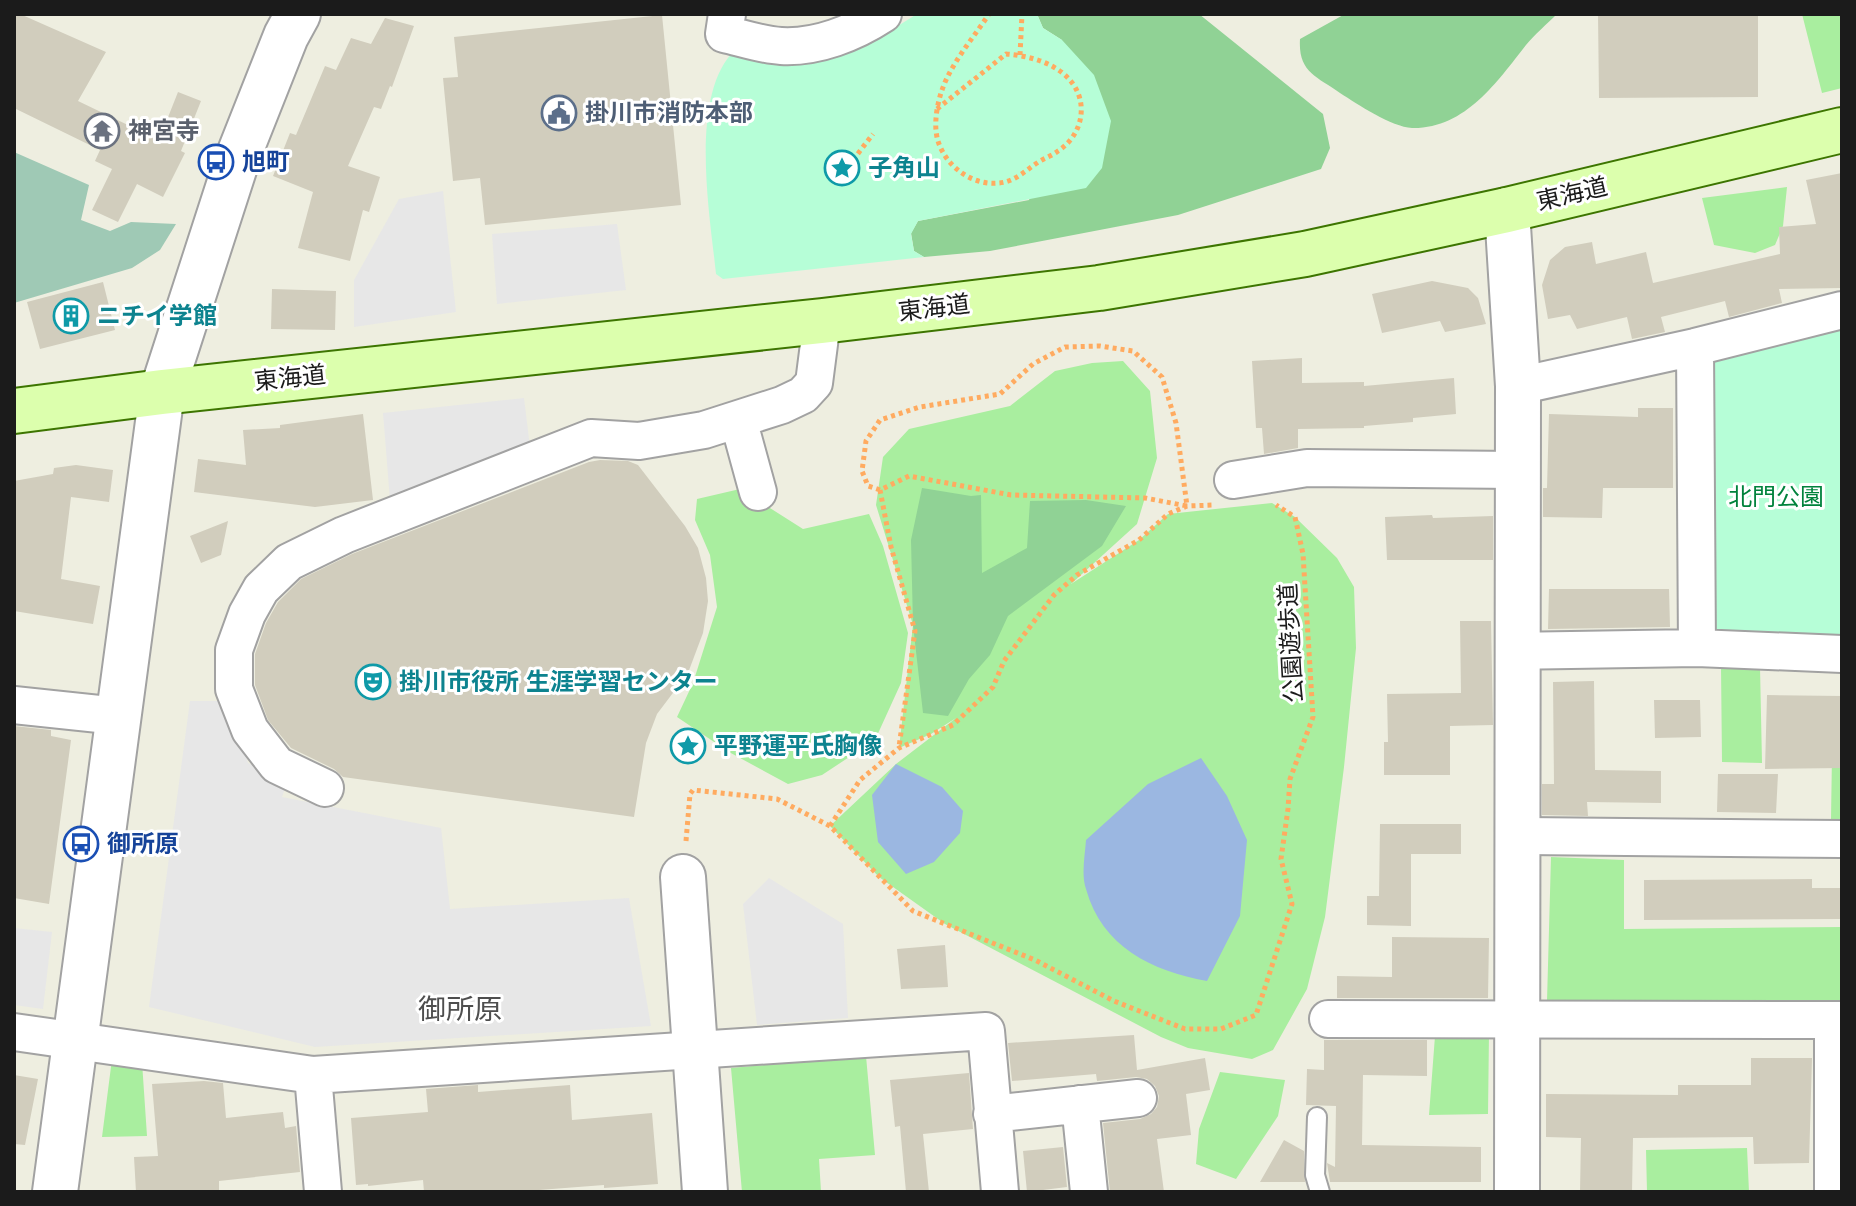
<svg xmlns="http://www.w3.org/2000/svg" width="1856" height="1206" font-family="Quicksand,'Noto Sans JP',sans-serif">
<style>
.grass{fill:#a9ee9f}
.forest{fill:#90d295}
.cemetery{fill:#9fc9b5}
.park{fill:#b6fed7}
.parking{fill:#e7e7e7}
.water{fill:#9bb7e1}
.building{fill:#d1cdbd}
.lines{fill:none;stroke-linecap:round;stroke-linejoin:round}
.service-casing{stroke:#a2a2a2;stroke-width:22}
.minor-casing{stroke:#a2a2a2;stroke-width:40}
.tertiary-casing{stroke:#a2a2a2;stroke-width:48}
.secondary-casing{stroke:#3d7500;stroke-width:48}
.path{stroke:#ffab60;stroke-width:5;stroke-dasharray:4 4;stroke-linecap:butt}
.service{stroke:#fff;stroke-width:18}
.minor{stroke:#fff;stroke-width:36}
.tertiary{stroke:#fff;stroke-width:44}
.secondary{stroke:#dcffad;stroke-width:44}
.labels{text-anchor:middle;stroke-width:6;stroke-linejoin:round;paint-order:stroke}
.service-label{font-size:24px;font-weight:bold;fill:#4e5e75;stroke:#fff;text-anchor:start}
.worship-label{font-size:24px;font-weight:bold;fill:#5b616d;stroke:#fff;text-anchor:start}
.transit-label{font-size:24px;font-weight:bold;fill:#164399;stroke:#fff;text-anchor:start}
.culture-label{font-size:24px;font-weight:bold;fill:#0d838f;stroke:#fff;text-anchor:start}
.street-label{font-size:24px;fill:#1b1b1b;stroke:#fff}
.park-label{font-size:24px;fill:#01823c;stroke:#fff}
.quarter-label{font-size:28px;fill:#4e4e4e;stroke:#fff}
</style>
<rect width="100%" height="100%" fill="#eeeee0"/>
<path class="grass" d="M1802 14H1842V88L1822 93Z
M1787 187 1783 226 1775 245 1755 253 1714 245 1702 198Z
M1123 361 1150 391 1157 458 1137 524 1071 584 1139 540 1168 514 1272 503 1295 517 1337 558 1354 587 1356 648 1344 767 1325 917 1307 989 1273 1050 1252 1059 1188 1048 1161 1037 945 924 879 877 830 826 896 764 956 718 931 734 899 748 913 625 876 505 883 457 909 429 1010 406 1055 371 1092 363Z
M740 489 803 529 869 514 883 546 908 633 901 683 875 740 822 775 788 784 729 752 677 717 693 683 717 607 710 555 695 520 697 499Z
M1721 666 1760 667 1762 763 1722 762Z
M1832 754H1842V819H1831Z
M1551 857 1624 860V929L1842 927V1006L1547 1001Z
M1489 1032 1488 1114 1429 1115 1435 1036Z
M866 1056 875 1155 819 1159 821 1192H742L731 1068Z
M112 1059 142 1062 147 1136 102 1137Z
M1220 1072 1285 1080 1278 1116 1236 1179 1196 1164 1199 1129Z
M1747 1148 1749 1192H1647L1646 1150Z"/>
<path class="forest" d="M1037 14H1199L1323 114 1330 148 1321 169 1178 215 990 251 924 257 914 251 911 233 918 221 1029 200 1062 40 1043 28Z
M1345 14H1557C1547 24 1535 34 1526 45 1497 82 1465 129 1412 128 1392 127 1357 104 1340 93 1316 76 1298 72 1300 39Z
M922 488 971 496 981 495 982 573 1027 548 1030 501 1086 500 1126 506 1102 546 1008 616 990 655 969 679 948 716 923 713 913 625 911 540Z"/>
<path class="cemetery" d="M14 152 89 185 81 220 110 231 131 222 176 224 160 250 132 268 14 303Z"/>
<path class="park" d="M917 14H1037L1043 28 1062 40 1094 75 1111 121 1102 168 1086 188 918 221 911 234 914 251 924 257 723 279 716 274C710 215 688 93 736 49L845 51 885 34Z
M1842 327V641L1718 640 1708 630 1712 365 1718 357Z"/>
<path class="parking" d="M443 191 456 312 354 327V280L399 199Z
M617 224 626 290 497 304 492 234Z
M524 398 530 447 390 500 383 413Z
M190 701H230L248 763 288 780 282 797 441 828 450 909 629 898 651 1026 315 1047 149 1007Z
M769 878 843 924 848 1018 757 1025 743 904Z
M14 928 52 932 43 1009 14 1005Z"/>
<path class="water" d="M1201 758 1227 796 1247 840 1240 916 1207 981C1152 971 1102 947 1086 889 1081 875 1085 855 1086 840L1148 784Z
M896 764 942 787 963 811 960 833 934 862 906 874 878 842 872 795Z"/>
<path class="building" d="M14 14H20L106 52 78 101 159 140 178 92 201 101 181 151 185 153 163 197 137 184 118 222 92 210 112 169 95 161 100 150 14 108Z
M1598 14H1758V97L1599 98Z
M662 15 681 205 485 225 480 178 453 181 443 78 458 77 454 37Z
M385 18 414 26 392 87 390 86 381 109 374 107 348 166 380 177 369 212 363 210 350 261 298 248 313 192 273 176 290 133 296 135 325 66 336 70 351 38 371 44Z
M1842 173V288L1779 289 1782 303 1729 317 1725 301 1661 317 1665 332 1632 339 1627 317 1577 329 1570 315 1548 319 1542 285 1550 260 1565 247 1592 242 1596 264 1646 252 1653 283 1780 254 1779 227 1816 224 1806 180Z
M1432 281 1468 288 1478 298 1486 324 1445 332 1440 321 1382 333 1372 294Z
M103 282 115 330 40 349 27 302Z
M272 289 336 291 335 330 271 329Z
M1302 358V383L1364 382V386L1454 378 1456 414 1413 418V422L1364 426V428L1298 429V448L1264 454 1262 428H1256L1252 361Z
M1638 408H1673V488H1603L1602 518 1543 517V488H1547L1549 414 1638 417Z
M363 414 373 500 315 507 194 492 198 459 246 465 243 430 280 428V425Z
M600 460 628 461 638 465 685 526 698 548 706 578 708 601 703 633 688 673 657 714 646 743 634 817 343 777 334 769 291 748 268 720 255 685V654L266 623 278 602 301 579 352 554 589 462Z
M76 465 113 470 109 502 71 497 61 579 100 586 93 624 14 611V481L53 474 54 468Z
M1432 515 1433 518 1493 516V560H1387L1385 517Z
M228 521 221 555 201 563 190 536Z
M1549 589H1669L1670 627 1548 629Z
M1460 621H1491L1493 725 1450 726V775H1384V742H1388L1387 694 1461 693Z
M1594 681 1595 770 1661 771V803L1587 802 1588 816 1542 815V784H1554L1553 682Z
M1767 695 1842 696V768L1765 769Z
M1654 700H1700L1701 737 1655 738Z
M14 726 51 730V736L71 740 49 904 14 898Z
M1718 774H1778L1776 813 1717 812Z
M1380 824H1461V854H1411V926L1367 925V896H1379Z
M1812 879V888H1842V919L1644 920V880Z
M1392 937 1489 938 1488 998H1337V976L1392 977Z
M945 945 948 987 901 989 897 949Z
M1134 1035 1137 1070 1205 1058 1210 1090 1186 1094 1191 1135 1157 1139 1164 1192H1110L1103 1123 1140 1119 1151 1114 1157 1107 1159 1096 1155 1086 1147 1079 1136 1077 1097 1081 1096 1074 1012 1081 1008 1043Z
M1324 1040H1427V1076L1363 1075 1362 1145 1481 1147V1182H1330L1327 1163 1335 1167 1336 1106 1306 1105 1307 1069 1324 1070Z
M1751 1058H1812L1809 1163 1754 1164 1753 1137 1633 1138 1632 1192H1580L1581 1138 1546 1137V1094L1678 1095V1085H1751Z
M969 1073 973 1129 923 1134 929 1192H906L900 1126 895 1127 890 1080Z
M14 1075 38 1079 25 1145 14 1144Z
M204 1081 223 1083 226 1118 283 1112 285 1128 296 1126 300 1172 219 1181V1192H136L134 1157 158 1156 152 1084Z
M478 1085V1092L570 1085 572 1120 652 1113 658 1184 604 1188V1185L513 1192H424L423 1180 368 1186V1184L356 1185 351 1118 428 1112 426 1089Z
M1284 1140 1304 1151 1305 1182H1260Z
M1063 1147 1067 1187 1027 1192 1023 1151Z"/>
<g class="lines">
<g class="service-casing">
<path id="service" d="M1317 1117 1315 1175 1320 1192"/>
</g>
<g class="minor-casing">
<path id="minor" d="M727 14 724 34C742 38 762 45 781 46 817 48 854 33 883 14
M1695 347 1697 648
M1518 386 1695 347 1842 310
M738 419 758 492
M1233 480 1307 468 1517 470
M1516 651 1697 648 1842 654
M14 705 118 716
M325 788 277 765 250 730 234 689V650L247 614 261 589 289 562 344 535 591 438 639 441 704 430 782 405 803 395 814 383 822 321
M1517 836 1842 839
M1328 1019 1842 1020
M14 1032 313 1075 323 1192
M313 1075 986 1031 1000 1192
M1080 1104 1089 1192
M992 1114 1138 1098
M1833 1192V1020"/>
</g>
<g class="tertiary-casing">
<path id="tertiary" d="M1507 210 1518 386 1517 1192
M683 877 705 1192
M55 1192 162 392 238 157 286 36 298 14"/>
</g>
<g class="secondary-casing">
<path id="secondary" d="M14 411 162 392 822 321 1099 288 1305 254 1507 210 1842 130"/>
</g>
<path class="path" d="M1020 55 1022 14
M937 109 1006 54C1031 56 1061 64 1075 87 1088 109 1080 137 1058 151 1052 156 1044 158 1037 163 1025 171 1014 182 999 183 973 186 946 167 938 141 932 122 939 93 948 76 959 54 976 34 989 14
M853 160 873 134
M880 490 868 486 862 471 866 441 880 420 920 407 1000 394 1033 364 1065 347 1100 346 1133 351 1162 377 1176 423 1187 506 1145 498 1011 495 909 476 880 490 891 547 915 631 899 747
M830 826 860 780 899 748 953 725 993 687 1004 661 1054 595 1077 575 1139 540 1168 514 1187 506 1214 505
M686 841 690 794 693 790 777 799 830 826 913 911 1035 960 1114 1001 1185 1029H1221L1256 1015 1292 904 1281 859 1288 809 1290 779 1313 717 1303 554 1295 517 1276 505"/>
<use href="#service" class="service"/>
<use href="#minor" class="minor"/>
<use href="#tertiary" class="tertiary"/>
<use href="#secondary" class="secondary"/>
</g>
<defs>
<g id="civic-ring" transform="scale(1.8)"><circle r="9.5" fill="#fff" stroke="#5c6f8a" stroke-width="1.5"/><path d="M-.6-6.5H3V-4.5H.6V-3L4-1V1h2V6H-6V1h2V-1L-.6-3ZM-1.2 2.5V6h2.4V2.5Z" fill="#5c6f8a"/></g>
<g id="temple-ring" transform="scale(1.8)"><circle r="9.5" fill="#fff" stroke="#6b7280" stroke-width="1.5"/><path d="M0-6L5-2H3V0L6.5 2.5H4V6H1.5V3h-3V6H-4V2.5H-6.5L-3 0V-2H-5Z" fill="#6b7280"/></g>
<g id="bus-ring" transform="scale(1.8)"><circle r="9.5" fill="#fff" stroke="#1a4fb4" stroke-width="1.5"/><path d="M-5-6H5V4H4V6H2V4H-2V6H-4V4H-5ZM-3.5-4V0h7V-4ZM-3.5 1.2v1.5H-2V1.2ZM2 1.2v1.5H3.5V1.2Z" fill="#1a4fb4"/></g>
<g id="sight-ring" transform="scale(1.8)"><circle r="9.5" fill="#fff" stroke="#0f9aa8" stroke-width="1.5"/><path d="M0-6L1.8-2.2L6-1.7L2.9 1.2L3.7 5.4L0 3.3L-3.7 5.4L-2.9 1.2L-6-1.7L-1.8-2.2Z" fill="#0f9aa8"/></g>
<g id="building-ring" transform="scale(1.8)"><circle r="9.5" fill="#fff" stroke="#0f9aa8" stroke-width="1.5"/><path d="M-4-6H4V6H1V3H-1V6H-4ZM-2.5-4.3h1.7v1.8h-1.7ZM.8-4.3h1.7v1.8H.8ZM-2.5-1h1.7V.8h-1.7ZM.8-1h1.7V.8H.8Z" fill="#0f9aa8"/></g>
<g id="theatre-ring" transform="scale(1.8)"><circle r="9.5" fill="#fff" stroke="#0f9aa8" stroke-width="1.5"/><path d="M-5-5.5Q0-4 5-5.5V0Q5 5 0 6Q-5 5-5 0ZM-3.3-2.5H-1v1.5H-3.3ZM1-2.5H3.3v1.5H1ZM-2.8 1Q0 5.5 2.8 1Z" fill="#0f9aa8"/></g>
</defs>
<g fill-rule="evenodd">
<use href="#civic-ring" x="559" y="113"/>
<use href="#temple-ring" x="102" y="131"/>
<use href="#bus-ring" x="216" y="162"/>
<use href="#sight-ring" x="842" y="168"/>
<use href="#building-ring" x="71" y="316"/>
<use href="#theatre-ring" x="373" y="682"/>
<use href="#sight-ring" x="688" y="746"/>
<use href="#bus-ring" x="81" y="844"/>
</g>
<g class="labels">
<g class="service-label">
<text x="585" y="121">掛川市消防本部</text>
</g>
<g class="worship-label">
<text x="128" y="139">神宮寺</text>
</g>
<g class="transit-label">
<text x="242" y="170">旭町</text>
<text x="107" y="852">御所原</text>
</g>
<g class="culture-label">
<text x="868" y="176">子角山</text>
<text x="97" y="324">ニチイ学館</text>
<text x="399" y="690">掛川市役所 生涯学習センター</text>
<text x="714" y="754">平野運平氏胸像</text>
</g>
<g class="street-label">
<text transform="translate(1572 194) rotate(-13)" y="8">東海道</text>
<text transform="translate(934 308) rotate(-7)" y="8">東海道</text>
<text transform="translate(290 378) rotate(-6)" y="8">東海道</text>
<text transform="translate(1291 643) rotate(-93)" y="8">公園遊歩道</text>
</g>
<g class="park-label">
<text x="1776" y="505">北門公園</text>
</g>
<g class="quarter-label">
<text x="460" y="1019">御所原</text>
</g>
</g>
<rect width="1856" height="1206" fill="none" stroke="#1b1b1b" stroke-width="32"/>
</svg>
